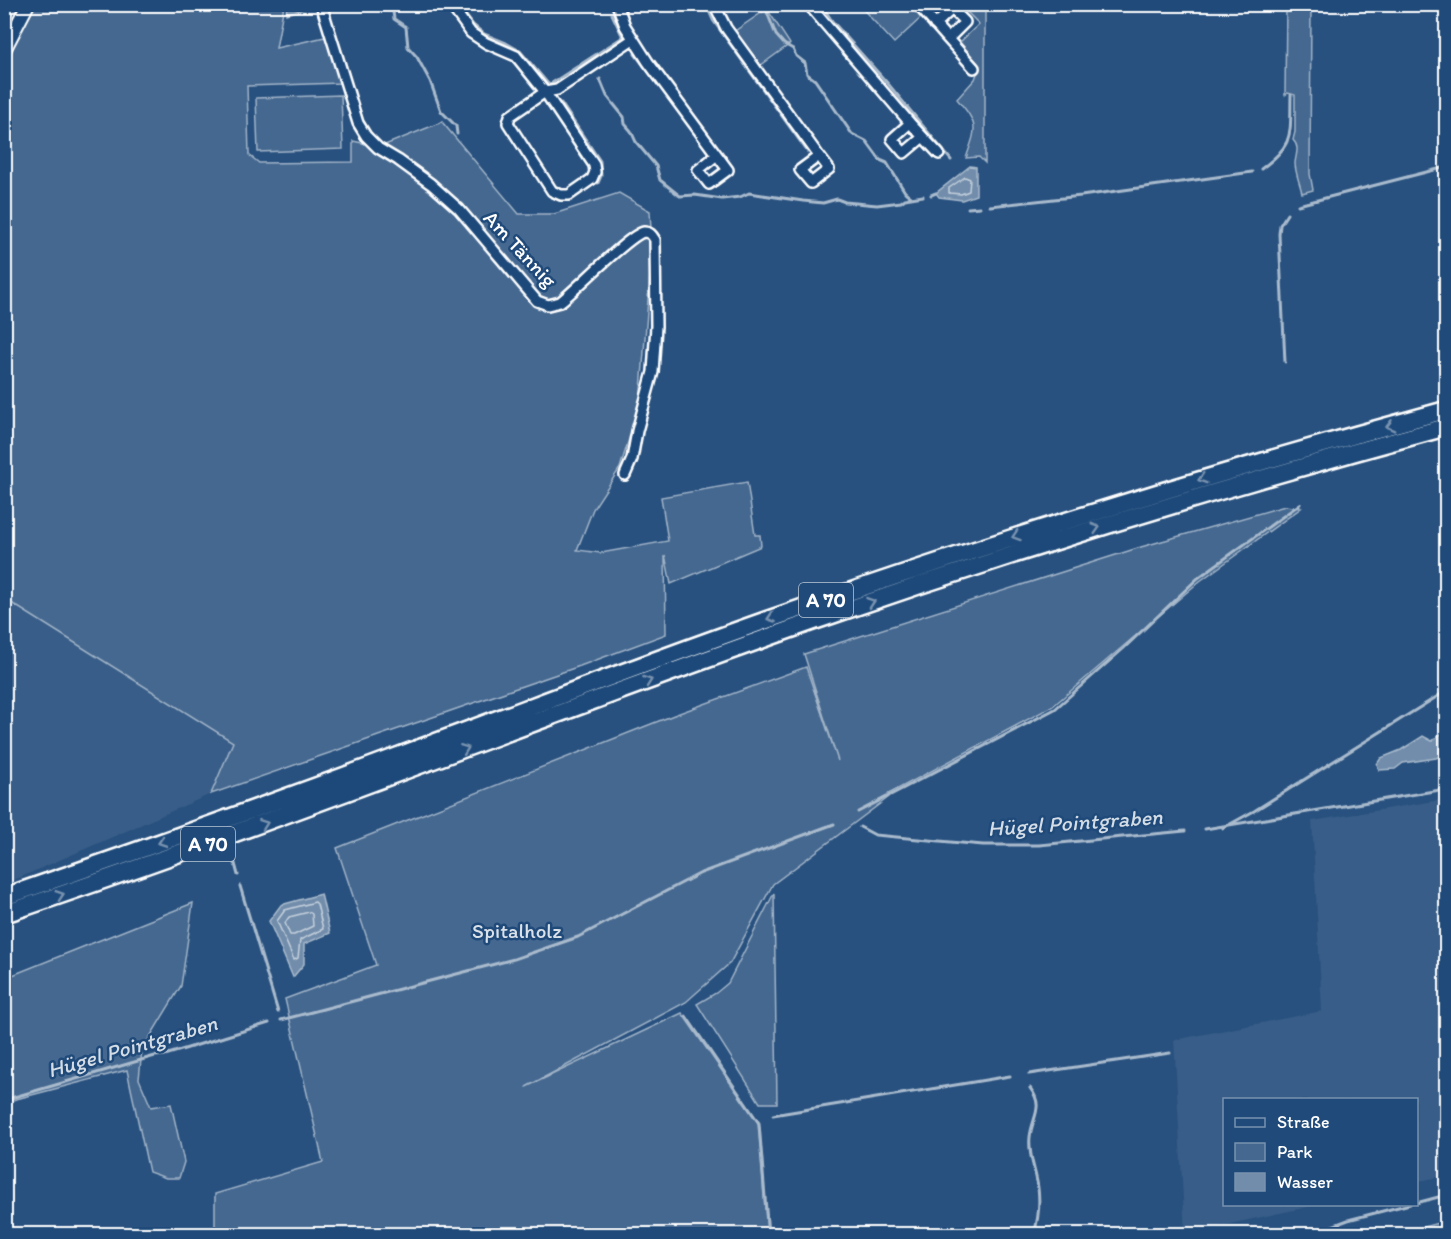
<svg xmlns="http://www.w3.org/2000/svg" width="1451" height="1239" font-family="Itim,sans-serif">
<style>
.built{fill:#375d88}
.green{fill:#446890;stroke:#a2b4c8;stroke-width:1.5}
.water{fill:#718dab;stroke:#aabbcd;stroke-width:1.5}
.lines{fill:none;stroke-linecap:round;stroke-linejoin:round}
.shore{stroke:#c6d1dd;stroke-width:1.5}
.stream{stroke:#aabbcd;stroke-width:3}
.street-casing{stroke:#fff;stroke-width:14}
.secondary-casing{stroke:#fff;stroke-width:16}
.highway-casing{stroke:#fff;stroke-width:21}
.street{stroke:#1f4a7a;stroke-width:9}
.secondary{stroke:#1f4a7a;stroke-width:12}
.highway{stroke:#1f4a7a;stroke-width:16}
.oneway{stroke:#7992af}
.labels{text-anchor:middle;stroke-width:5;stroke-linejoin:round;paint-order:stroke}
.shield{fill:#1f4a7a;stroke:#bcc9d7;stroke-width:1.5}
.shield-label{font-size:20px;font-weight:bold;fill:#fff}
.street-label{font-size:21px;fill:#fff;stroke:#1f4a7a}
.park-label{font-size:21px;fill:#dae1e9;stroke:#1f4a7a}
.water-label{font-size:22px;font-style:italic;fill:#d4dde6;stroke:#1f4a7a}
</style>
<rect width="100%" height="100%" fill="#28517f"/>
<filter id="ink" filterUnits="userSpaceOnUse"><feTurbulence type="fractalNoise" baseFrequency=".0167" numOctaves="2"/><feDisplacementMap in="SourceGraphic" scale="12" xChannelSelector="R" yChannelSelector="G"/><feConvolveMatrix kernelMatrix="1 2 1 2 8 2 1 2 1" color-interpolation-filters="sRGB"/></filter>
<g filter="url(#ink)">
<path class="built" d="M4 599 234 742 211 794 5 884Z
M1446 799V1175L1417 1182 1416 1100H1224V1204L1317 1205 1185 1234 1174 1040 1322 1011 1312 821Z"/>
<path class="green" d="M4 5H284L276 48 325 37 341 83 247 86 249 155 259 163 353 162V141L380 147 442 122 519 214H554L619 193 650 211 652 247 640 403 620 468 593 509 577 550 601 553 668 541 661 497 747 482 755 535H760L761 546 671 584 665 555 666 634 580 666 211 794 233 742 5 599Z
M859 5H912L923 16 894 43Z
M960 5H985V163L979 157 966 158C977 127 979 125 957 99L975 79 980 66 960 42 979 24Z
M1286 5H1311L1310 174 1313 190 1302 193C1300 184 1295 172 1295 163 1296 154 1300 147 1293 140L1295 132V95L1288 93 1285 95Z
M767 9 790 44 757 68 732 33Z
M341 95 343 149 258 152 256 98Z
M1285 506 1301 508 1200 581 1053 706 888 794 889 797 773 884 730 963 686 1002 526 1087 682 1013 758 1123 767 1234H215V1194L323 1162 285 999 376 965 337 848 674 715 806 667 838 761 804 654 1141 547Z
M774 893 777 1103H760L697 1004 716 993 728 983Z
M193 903 181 986 142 1050 139 1079 151 1107 171 1104 184 1162 179 1178H166L149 1172 127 1070 5 1102V978Z
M1446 1221V1234H1397Z"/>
<path class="water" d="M315 5V6L286 14 287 5Z
M970 166 976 167V195L962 200 939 197 936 193Z
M1446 730V753L1436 758 1403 763 1395 769 1379 770 1377 764 1381 758 1401 750 1423 736 1432 741Z
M321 894 330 933 304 944V964L293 977 269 921 281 905Z"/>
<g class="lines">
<path class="shore" d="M965 177 970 179 969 191 961 194 949 193V188Z
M315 902 317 904 323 929 300 940 298 958 294 960 277 921 285 910Z
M309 912 312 914 313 926 294 935H290L285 923 289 917Z"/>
<path class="stream" d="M392 4 394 19 406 27 408 47 417 57 430 81 441 111 456 126 457 134
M457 4 473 25 484 34 506 43 520 51 549 85 623 37 612 14
M706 4 713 20 808 152
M821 4 832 21 889 85 951 160
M926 4 935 14
M765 7 776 35 784 44 793 49 796 56 805 63 807 74 815 80 852 134 866 141 880 160 887 163 905 192 911 197
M635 54 672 102
M600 79 607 96 624 117 625 124 631 131 636 142 656 166 660 180 680 196 695 195 722 199 740 197 749 193 803 201 823 203 837 199 845 202 877 205 901 202 905 199 923 196
M561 103 600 161 601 176 598 183
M1261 169C1295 144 1290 135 1291 95
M931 195 936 193
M1298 205 1446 167
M990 206 1081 196 1252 172
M968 208 980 207
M1285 362 1279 234 1280 225 1287 214
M858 812 1055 709 1123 649 1198 578 1300 504
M860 827 875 835 983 845H1039L1185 831
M1223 828 1254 811 1446 691
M1205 829 1446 789
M234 860 238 875
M240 886 278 1012
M686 1016 759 1123 768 1234
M281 1020 514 959 578 937 701 873 834 824
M1029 1074 1170 1053
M1030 1088C1045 1107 1032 1117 1030 1137 1028 1156 1036 1170 1038 1188 1040 1203 1038 1220 1034 1234
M4 1100 155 1056 165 1055 269 1023
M773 1115 1010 1076
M1416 1203 1446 1195
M1249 1234 1261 1231 1285 1234
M1303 1234 1314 1233 1348 1220 1410 1204"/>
<g class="street-casing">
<path id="street" d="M321 4 358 123 366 136 378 148 398 160 431 184 459 209 537 301 548 305 560 302C576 290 630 234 644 232 650 232 652 235 655 240L656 326 653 372 637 431 632 459 625 475
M450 4 471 33 486 43 516 56 545 92 557 90 633 39
M617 4 625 26 648 62 728 170 709 184 698 170 717 155
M714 4 726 28 819 156
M808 4 910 123
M917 4 948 39 965 22 952 9 935 25
M948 39 974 68
M545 92 594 165 595 172 592 179 569 195H561L552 191 508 123 510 116Z
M910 123 923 137 904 153 892 139Z
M923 137 939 154
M819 156 829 169 811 183 800 170Z"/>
</g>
<g class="secondary-casing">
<path id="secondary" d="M4 50 28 4"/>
</g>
<g class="highway-casing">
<path id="highway" d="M4 897C135 852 264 806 393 758 518 712 642 664 767 620 991 542 1217 472 1446 410
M4 914C278 822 545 715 817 620 1025 548 1235 484 1446 427"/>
</g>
<use href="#street" class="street"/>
<use href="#secondary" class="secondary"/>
<use href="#highway" class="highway"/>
</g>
<defs><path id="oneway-chevron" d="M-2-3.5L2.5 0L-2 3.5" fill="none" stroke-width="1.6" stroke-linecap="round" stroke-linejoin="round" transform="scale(1.5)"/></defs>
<g class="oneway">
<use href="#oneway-chevron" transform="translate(1390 426) rotate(165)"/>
<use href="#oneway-chevron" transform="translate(1202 479) rotate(163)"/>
<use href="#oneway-chevron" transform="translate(1096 528) rotate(-17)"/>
<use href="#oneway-chevron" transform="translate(1016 536) rotate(162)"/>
<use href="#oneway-chevron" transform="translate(871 602) rotate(-19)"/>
<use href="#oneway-chevron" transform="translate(771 618) rotate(161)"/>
<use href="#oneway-chevron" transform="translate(648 681) rotate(-20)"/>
<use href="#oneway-chevron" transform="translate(465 749) rotate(-21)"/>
<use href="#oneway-chevron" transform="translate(264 824) rotate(-20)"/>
<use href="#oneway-chevron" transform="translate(162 842) rotate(161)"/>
<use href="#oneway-chevron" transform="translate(60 895) rotate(-19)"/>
</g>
</g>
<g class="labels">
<g class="shield">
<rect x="799" y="583" width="54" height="34" rx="4.5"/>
<rect x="181" y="827" width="54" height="34" rx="4.5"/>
</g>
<g class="shield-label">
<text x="826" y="607">A 70</text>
<text x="208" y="851">A 70</text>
</g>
<g class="street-label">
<text transform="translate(520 249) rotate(47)" y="7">Am Tännig</text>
</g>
<g class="park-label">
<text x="517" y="938">Spitalholz</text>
</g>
<g class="water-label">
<text transform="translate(1075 822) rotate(-4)" y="8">Hügel Pointgraben</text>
<text transform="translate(132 1046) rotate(-16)" y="8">Hügel Pointgraben</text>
</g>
</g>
<rect width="1451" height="1239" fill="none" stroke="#1f4a7a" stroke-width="24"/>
<rect x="12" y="12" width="1427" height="1215" fill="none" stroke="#fff" stroke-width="2" filter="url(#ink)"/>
<rect x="1223" y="1098" width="195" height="108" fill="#1f4a7a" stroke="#7992af" stroke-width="1.5"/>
<rect x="1235" y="1118" width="30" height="9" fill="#1f4a7a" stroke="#7992af" stroke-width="1.5"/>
<text x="1277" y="1128" font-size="18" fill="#ffffff">Straße</text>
<rect x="1235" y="1143" width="30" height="18" fill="#446890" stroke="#7992af" stroke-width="1.5"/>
<text x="1277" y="1158" font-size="18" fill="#ffffff">Park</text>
<rect x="1235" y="1173" width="30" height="18" fill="#718dab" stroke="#7992af" stroke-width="1.5"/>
<text x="1277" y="1188" font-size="18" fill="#ffffff">Wasser</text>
</svg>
